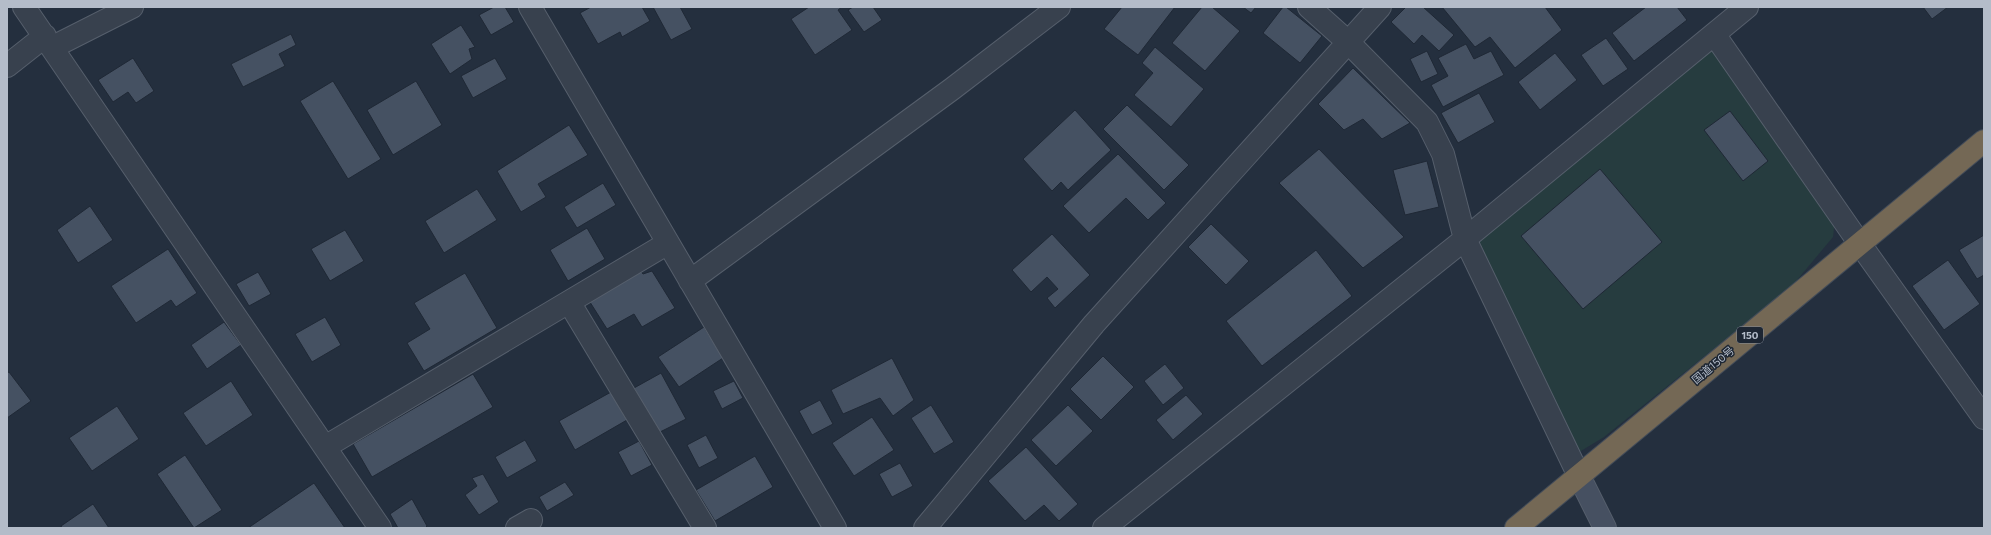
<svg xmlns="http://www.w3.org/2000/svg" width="1991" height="535" font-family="Commissioner,'Noto Sans JP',sans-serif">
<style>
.green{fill:#263c3f}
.building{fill:#455162;stroke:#1f2835}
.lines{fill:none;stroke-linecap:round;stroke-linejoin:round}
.street-casing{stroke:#565f6c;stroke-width:24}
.secondary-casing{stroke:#565f6c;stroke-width:24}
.highway-casing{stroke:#434c59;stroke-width:24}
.street{stroke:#38414e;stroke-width:22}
.secondary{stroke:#465061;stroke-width:22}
.highway{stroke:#746855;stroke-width:22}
.labels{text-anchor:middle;stroke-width:3;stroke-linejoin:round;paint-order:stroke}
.shield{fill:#1d2633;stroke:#878f9c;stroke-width:1}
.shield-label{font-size:10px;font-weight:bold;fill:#b4bcc9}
.street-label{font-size:11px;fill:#b4bcc9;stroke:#1d2633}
</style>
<rect width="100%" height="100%" fill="#242f3e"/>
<path class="green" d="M1719 41 1837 203 1833 237 1792 286 1604 437 1576 454 1476 240Z"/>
<path class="building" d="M494 7H505L514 22 491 35 479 15Z
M591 7H642L650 21 622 37 620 32 598 44 580 13Z
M653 7H680L692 29 671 40Z
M809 7H842L838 10 852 30 815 55 791 19Z
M853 7H873L882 20 864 32 848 10Z
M1122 7H1175L1138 55 1104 29Z
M1202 7H1212L1240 31 1205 71 1172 43Z
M1243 7H1256L1251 13Z
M1283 7H1286L1322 36 1300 63 1263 33Z
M1406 7H1423L1454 35 1439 51 1422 35 1414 44 1391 22Z
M1442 7H1545L1562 30 1515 68 1490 37 1475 47Z
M1646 7H1677L1687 20 1634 61 1612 33Z
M1923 7H1948L1932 19Z
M461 25 475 47 469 49 472 59 450 74 431 44Z
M291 34 296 45 279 54 285 66 243 87 231 64Z
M1606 38 1628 69 1603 86 1581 55Z
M1466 44 1474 59 1491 51 1504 75 1443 107 1431 85 1448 76 1438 58Z
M1155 47 1204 89 1171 127 1134 95 1153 73 1142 63Z
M1427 51 1438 74 1421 82 1410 59Z
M1555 53 1577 80 1540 110 1518 82Z
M133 58 154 91 136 103 128 92 113 102 98 80Z
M495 58 507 79 473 98 461 76Z
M1353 68 1410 123 1382 139 1363 119 1344 130 1318 104Z
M333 81 381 159 348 179 300 101Z
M416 81 442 125 393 155 367 110Z
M1479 93 1495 122 1458 143 1441 113Z
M1127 105 1189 165 1164 190 1103 129Z
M1075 110 1111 150 1068 190 1061 182 1052 191 1023 159Z
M1730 111 1768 161 1743 181 1704 130Z
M569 125 588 155 538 184 546 197 521 212 497 171Z
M1319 149 1404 237 1363 268 1279 183Z
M1118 154 1166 203 1148 220 1126 198 1089 233 1063 206Z
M1427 161 1439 207 1405 215 1393 170Z
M1600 169 1662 242 1583 309 1521 236Z
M603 183 616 205 577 228 564 207Z
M477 189 497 220 444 253 425 221Z
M90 206 113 240 78 263 57 230Z
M1211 224 1249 261 1226 285 1188 247Z
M587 228 605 259 568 281 550 250Z
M345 230 364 261 330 281 311 249Z
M1052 234 1090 275 1055 308 1047 298 1058 289 1047 277 1031 292 1012 270Z
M1984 235V275L1977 279 1959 250Z
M168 249 197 293 176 307 171 300 136 323 111 286Z
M1316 250 1352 296 1262 366 1226 321Z
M1948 260 1980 304 1944 330 1912 286Z
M640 270 643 274 652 271 675 308 642 327 634 314 607 329 588 299Z
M258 272 271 294 249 306 236 284Z
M465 273 497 328 424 371 407 343 430 329 414 303Z
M325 317 341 345 312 362 295 334Z
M224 322 241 345 207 369 191 345Z
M704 327 723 358 679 387 658 357Z
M1103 356 1134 387 1101 420 1070 389Z
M892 358 914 400 893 416 880 398 843 414 831 390Z
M1165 364 1184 388 1163 405 1144 381Z
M9 372 31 401 7 418V373Z
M661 373 686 419 658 433 634 388Z
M473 374 493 407 372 477 353 444Z
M231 381 253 415 206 446 183 413Z
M734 381 743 398 722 409 713 391Z
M611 392 627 420 575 450 559 421Z
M1186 395 1203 414 1173 440 1156 420Z
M820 400 833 424 812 435 799 411Z
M931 405 954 442 934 454 911 418Z
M1068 405 1093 431 1056 466 1031 440Z
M117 406 139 439 92 471 69 438Z
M872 417 894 450 854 476 832 443Z
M706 435 718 458 699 468 687 445Z
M525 440 537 461 507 478 495 457Z
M639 441 652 465 631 476 618 452Z
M1026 447 1078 504 1059 521 1044 505 1025 521 988 481Z
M185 455 222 510 194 528 157 474Z
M755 456 773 487 715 521 696 490Z
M900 463 913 486 892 497 879 474Z
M483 474 499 502 479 515 465 495 477 486 472 478Z
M565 482 574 495 547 511 539 497Z
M314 483 345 528H248Z
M412 499 427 526 425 528H398L390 514Z
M93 504 109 528H62L61 526Z"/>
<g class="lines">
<g class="street-casing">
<path id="street" d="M24 7 380 528
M530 7 835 528
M1309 7 1348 42 1427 122 1443 154 1465 239 1579 476
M1714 34 1860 244 1984 418
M53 47 132 7
M7 66 45 36
M690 281 952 89 1059 7
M569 302 705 528
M325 447 668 243
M517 528 531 520
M925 528 1094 324 1380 7
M1104 528 1465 239 1747 7"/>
</g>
<g class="secondary-casing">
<path id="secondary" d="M1579 476 1605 528"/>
</g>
<g class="highway-casing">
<path id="highway" d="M1516 528 1984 141"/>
</g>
<use href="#street" class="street"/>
<use href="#secondary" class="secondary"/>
<use href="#highway" class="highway"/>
</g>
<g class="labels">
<rect class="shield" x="1737" y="327" width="26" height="16" rx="3"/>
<g class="shield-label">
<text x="1750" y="339">150</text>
</g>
<g class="street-label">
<text transform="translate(1713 365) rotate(-40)" y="4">国道150号</text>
</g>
</g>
<rect width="1991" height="535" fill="none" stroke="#b4bcc9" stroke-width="16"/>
</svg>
